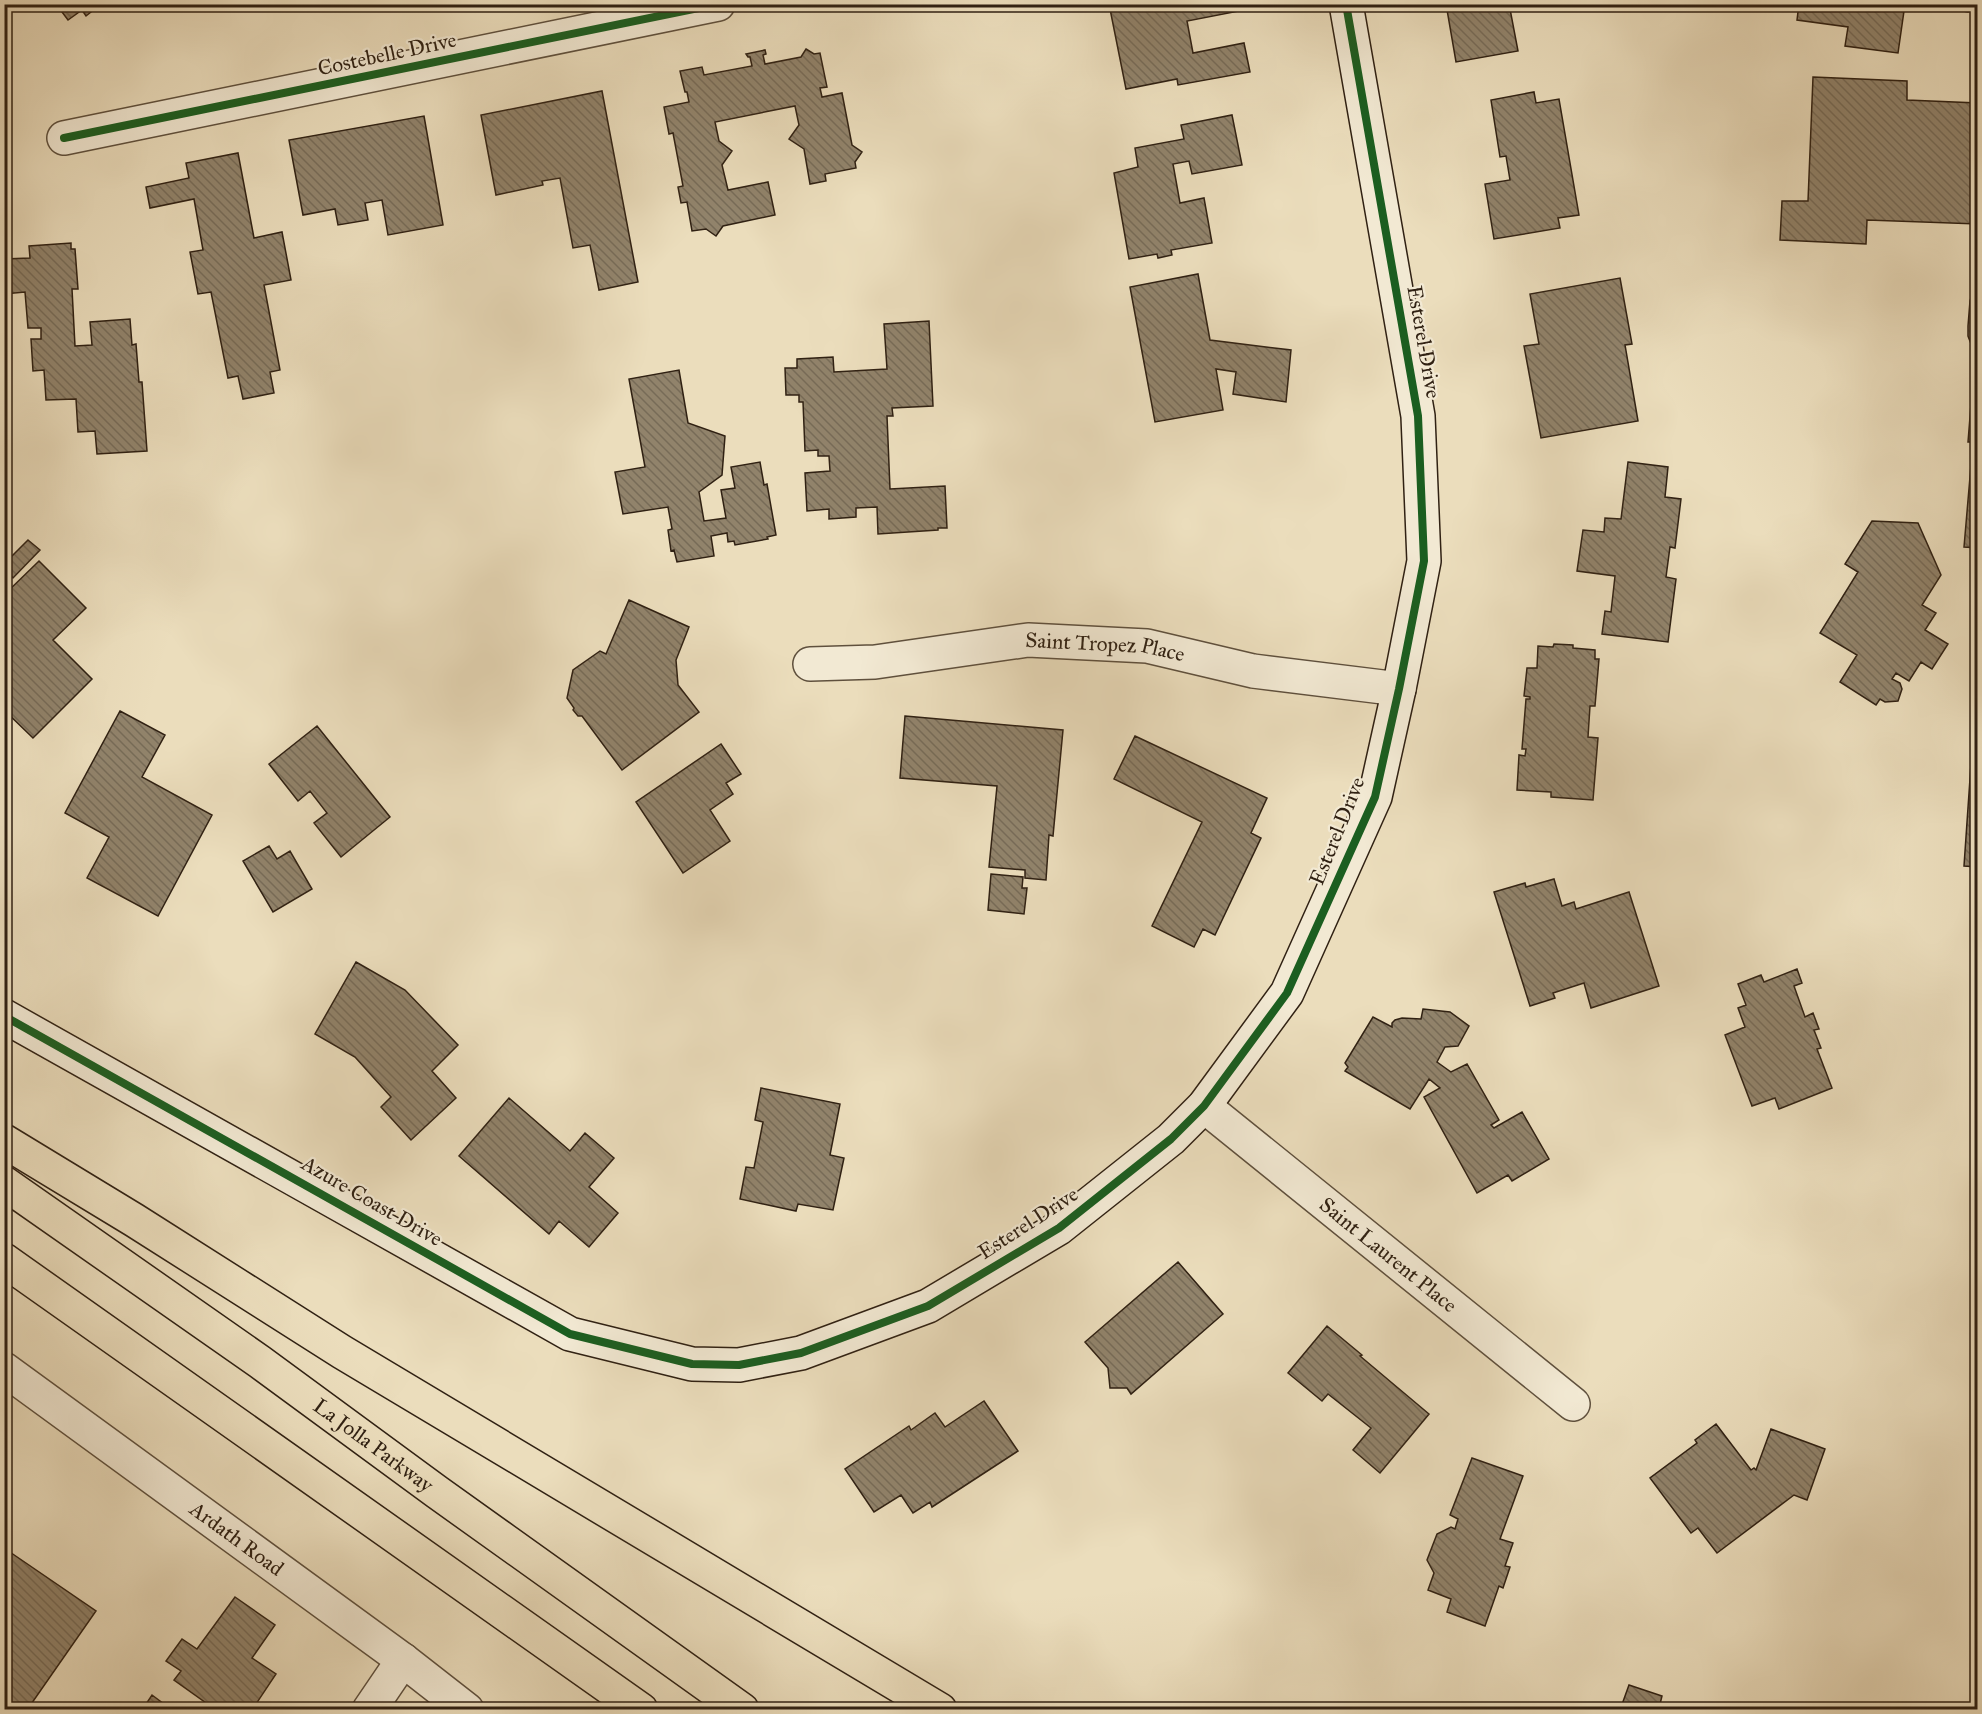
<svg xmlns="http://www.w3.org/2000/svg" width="1982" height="1714" viewBox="0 0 1982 1714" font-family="'IM FELL Great Primer',serif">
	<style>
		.building { fill: url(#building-back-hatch); stroke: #302113; stroke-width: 1.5 }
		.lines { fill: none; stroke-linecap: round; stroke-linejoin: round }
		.street-casing { stroke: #5f503d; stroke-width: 36 }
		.secondary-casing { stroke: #302113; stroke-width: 36 }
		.highway-casing { stroke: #302113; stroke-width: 36 }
		.street { stroke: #f2e9d3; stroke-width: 33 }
		.secondary { stroke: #f2e9d3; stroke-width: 33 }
		.highway { stroke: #ebddbc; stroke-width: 33 }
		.cycleway-casing { stroke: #f2e9d3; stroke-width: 11 }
		.cycleway { stroke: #1b5e20; stroke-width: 8 }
		.labels { text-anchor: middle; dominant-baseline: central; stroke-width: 4.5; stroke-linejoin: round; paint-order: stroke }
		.street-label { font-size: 21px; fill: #302113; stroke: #f2e9d3 }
	</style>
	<defs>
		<pattern id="building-back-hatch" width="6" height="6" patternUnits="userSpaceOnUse" patternTransform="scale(1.5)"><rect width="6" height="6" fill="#91836b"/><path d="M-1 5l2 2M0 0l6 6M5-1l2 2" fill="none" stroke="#776b57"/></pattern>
	</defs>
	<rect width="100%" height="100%" fill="#ebddbc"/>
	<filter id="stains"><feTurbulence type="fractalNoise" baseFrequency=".00333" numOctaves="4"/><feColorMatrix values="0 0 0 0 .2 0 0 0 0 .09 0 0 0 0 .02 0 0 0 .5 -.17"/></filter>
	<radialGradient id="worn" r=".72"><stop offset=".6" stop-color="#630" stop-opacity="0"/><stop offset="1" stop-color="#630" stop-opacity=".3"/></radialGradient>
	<!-- building -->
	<path class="building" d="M56,4H101L86,16L82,10L68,20Z
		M1109,4H1237L1239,11L1187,21L1193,53L1244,43L1250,72L1178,85L1177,79L1126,89Z
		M1446,4H1528L1510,9L1518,51L1456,62Z
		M1799,4H1905L1898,53L1845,46L1848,27L1797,20Z
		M1920,4H1969L1968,12Z
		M806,49L814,54L820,53L827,87L820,88L822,97L842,93L852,145L862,152L855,162L856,168L825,174L826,181L810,184L804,149L789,139L799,125L795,106L715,122L719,141L732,151L722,165L728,190L768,182L775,215L723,226L716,236L706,229L692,231L687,202L681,203L678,187L683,186L673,133L669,134L664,107L689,102L687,92H685L680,71L702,67L704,75L752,66L750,57H748L746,54L765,50L766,54L763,55L765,64L801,57Z
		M1813,77L1907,81V100L1978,103V224L1867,220L1866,244L1780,240L1782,201H1808Z
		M602,91L638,282L599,290L590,245L573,248L560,178L542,181L543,185L496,195L481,115Z
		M1534,92L1536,103L1559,99L1579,215L1558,218L1560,228L1494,239L1485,184L1510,180L1506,156L1500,157L1491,100Z
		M1232,115L1242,165L1192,174L1189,161L1173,164L1180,203L1204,198L1212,243L1171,250L1172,255L1158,258L1157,254L1129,259L1114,173L1138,167L1135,148L1184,139L1181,125Z
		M424,116L443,225L388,235L382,200L365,203L368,220L338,225L335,209L303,215L289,140Z
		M238,153L254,238L282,232L291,280L264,285L280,370L270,372L274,393L243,399L238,376L228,378L211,292L198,294L190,252L203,250L194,199L150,208L146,187L189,178L186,163Z
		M71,243V249H75L78,289H72L75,346L92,345L90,322L130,319L132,345L136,344L139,382H142L147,451L97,454L95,431L78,432L76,399L46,400L44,370L33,371L31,339H41V328H28L25,292L4,294V259L30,258L29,246Z
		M1198,274L1210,340L1291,350L1286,402L1233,394L1236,372L1216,369L1223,410L1155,422L1130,287Z
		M1978,274V548L1964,547L1973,442H1968L1975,354L1968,336V326L1970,301Z
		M1620,278L1632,344L1625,345L1638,421L1541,438L1524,346L1539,344L1530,294Z
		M929,321L933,406L892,408L893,416H887L890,489L945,486L947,528H938V530L878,534L877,507L856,508V517L829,519V509L807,511L805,473L830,471L829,456H818V450L805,451L803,402H799V395H786L785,368H797V359L833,357L834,372L887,369L884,324Z
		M679,370L688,423L725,436L722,475L699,492L704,521L726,518L721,490L735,488L731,467L760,462L764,485L767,484L776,535L767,537L768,539L735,545L734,541L728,542L727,533L711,536L714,556L677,562L674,550L671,551L668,530L672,529L668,507L623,514L615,472L645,467L629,379Z
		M1628,462L1668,467L1665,497L1681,499L1675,548L1670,547L1666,577L1676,579L1668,642L1602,634L1605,611L1611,612L1615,576L1577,571L1583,530L1604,532L1605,518L1621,519Z
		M1872,521L1918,523L1941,575L1922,605L1936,613L1925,630L1948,644L1932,669L1921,662L1909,681L1896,673L1892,679L1900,683L1902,689L1898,701L1885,702L1880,699L1876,705L1840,682L1857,655L1820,633L1858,572L1845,564Z
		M28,540L40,550L13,578L4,568L10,562L8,560Z
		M39,561L86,608L53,640L92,679L33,738L4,710V595Z
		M629,600L689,627L676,660L678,685L699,712L622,770L582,716H578L573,710L574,708L567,698L573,670L600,651L606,654Z
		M1554,644L1573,645V648L1595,650V659H1599L1595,706H1590L1588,737L1598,738L1593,800L1551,797V792L1517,790L1519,755L1525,756L1526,749H1522L1526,699H1530V697L1524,696L1527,668H1537L1538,646L1553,647Z
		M120,711L165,735L142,777L212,815L158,916L87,878L109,837L65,813Z
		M905,716L1063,730L1053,836L1049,835L1046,880L1025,878V870L989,867L997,786L900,778Z
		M317,726L390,817L341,857L314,823L327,813L310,791L298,801L269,764Z
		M1135,736L1267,798L1251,833L1261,838L1215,935L1203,929L1194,947L1152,926L1202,822L1114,779Z
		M721,744L741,774L726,783L733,794L710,810L730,841L683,873L636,802Z
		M1971,764H1978V867L1964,866Z
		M269,846L277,859L290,851L312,889L273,912L243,861Z
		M991,874L1023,877L1022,888H1027L1024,914L988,910Z
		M1554,879L1562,906L1574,902L1576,909L1629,892L1659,986L1591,1008L1584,983L1553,993L1555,998L1530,1006L1494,892L1525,883L1526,887Z
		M356,962L405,990L458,1045L432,1071L456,1098L411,1140L381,1107L391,1097L355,1057L315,1034Z
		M1797,969L1802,983L1794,986L1805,1017L1813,1013L1819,1029L1814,1030L1821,1048L1817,1049L1832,1088L1779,1109L1775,1098L1752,1106L1725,1035L1745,1027L1738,1008L1746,1005L1738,984L1761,975L1764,982Z
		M1423,1009L1450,1012L1469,1026L1458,1046L1445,1047L1437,1062L1451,1072L1467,1064L1499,1120L1491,1125L1494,1128L1522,1112L1549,1159L1512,1181L1508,1175L1477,1193L1424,1097L1440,1088L1429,1079L1410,1109L1345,1071L1348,1067L1345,1063L1373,1017L1392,1027V1023L1395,1020L1402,1018L1421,1019Z
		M761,1088L840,1104L830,1155L844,1158L833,1210L798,1204L796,1211L740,1199L746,1167L754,1168L763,1122L755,1120Z
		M509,1098L570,1151L585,1133L614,1158L589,1187L618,1213L589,1247L559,1221L549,1234L459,1156Z
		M1178,1262L1223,1314L1131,1394L1127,1388H1110L1108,1368L1085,1342Z
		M1327,1326L1362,1355L1360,1356L1429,1414L1380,1473L1353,1450L1371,1428L1328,1394L1322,1401L1288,1373Z
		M984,1401L1018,1451L932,1507L930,1502L913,1513L901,1495L874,1512L845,1469L909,1426L911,1430L935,1413L945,1427Z
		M1716,1424L1751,1470L1754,1468L1756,1470L1771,1429L1825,1449L1807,1500L1794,1495L1717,1553L1698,1528L1691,1533L1650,1478L1697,1443L1695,1440Z
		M1472,1458L1523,1476L1500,1539L1513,1543L1505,1566L1510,1567L1503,1588L1499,1586L1485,1626L1447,1612L1451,1599L1428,1590L1434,1573L1427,1560L1437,1534L1451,1527L1455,1529L1458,1519L1450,1515Z
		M4,1548L96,1611L27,1710H12L4,1704Z
		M235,1597L275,1625L252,1658L276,1674L252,1710H216L174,1680L181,1671L166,1661L182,1639L197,1649Z
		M1629,1685L1662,1696L1660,1704L1677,1710H1620Z
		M152,1695L172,1710H142Z"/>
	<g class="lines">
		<defs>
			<g id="street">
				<path d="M64,138L718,4"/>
				<path id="s1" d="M810,664L875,662L1028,640L1147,646L1253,671L1399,689"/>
				<path id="s2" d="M1204,1106L1573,1404"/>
				<path id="s3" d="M4,1369L403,1660L467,1710"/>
				<path d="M369,1710L403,1660"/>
			</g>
			<path id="secondary" d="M4,1016L570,1334L692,1364L739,1365L801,1353L928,1306L1059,1228L1171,1139L1204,1106L1287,993L1375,797L1399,689L1424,561L1418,416L1346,4"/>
			<g id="highway">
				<path d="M4,1141L134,1220L342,1352L940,1710"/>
				<path id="s4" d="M4,1183L260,1362L437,1492L742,1710"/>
				<path d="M4,1260L641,1710"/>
			</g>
		</defs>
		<!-- street casing -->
		<use href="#street" class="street-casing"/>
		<!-- secondary casing -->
		<use href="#secondary" class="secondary-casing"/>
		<!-- highway casing -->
		<use href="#highway" class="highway-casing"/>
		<!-- street -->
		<use href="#street" class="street"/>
		<!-- secondary -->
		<use href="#secondary" class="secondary"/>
		<!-- highway -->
		<use href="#highway" class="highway"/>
		<defs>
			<path id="cycleway" d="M64,138L718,4
				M4,1016L570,1334L692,1364L739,1365L801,1353L928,1306L1059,1228L1171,1139L1204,1106L1287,993L1375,797L1399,689L1424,561L1418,416L1346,4"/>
		</defs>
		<!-- cycleway casing -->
		<use href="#cycleway" class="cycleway-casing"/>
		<!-- cycleway -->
		<use href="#cycleway" class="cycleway"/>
	</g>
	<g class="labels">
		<!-- street labels -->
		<g class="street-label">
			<text transform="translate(387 54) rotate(-12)">Costebelle Drive</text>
			<text transform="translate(1424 342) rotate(80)">Esterel Drive</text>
			<text stroke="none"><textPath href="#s1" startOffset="297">Saint Tropez Place</textPath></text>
			<text transform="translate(1337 831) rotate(-68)">Esterel Drive</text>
			<text transform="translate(372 1201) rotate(30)">Azure Coast Drive</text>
			<text transform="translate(1028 1223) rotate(-33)">Esterel Drive</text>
			<text stroke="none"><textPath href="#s2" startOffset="237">Saint Laurent Place</textPath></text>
			<text stroke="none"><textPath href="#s4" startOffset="453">La Jolla Parkway</textPath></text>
			<text stroke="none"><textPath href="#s3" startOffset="288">Ardath Road</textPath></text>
		</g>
	</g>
	<!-- margin -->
	<rect width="1982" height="1714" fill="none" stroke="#ebddbc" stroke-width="24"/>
	<rect x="6" y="6" width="1970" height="1702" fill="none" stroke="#302113" stroke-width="3"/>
	<rect x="12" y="12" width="1958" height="1690" fill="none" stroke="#302113" stroke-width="1.5"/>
	<rect width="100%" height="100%" filter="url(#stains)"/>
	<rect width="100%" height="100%" fill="url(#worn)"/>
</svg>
